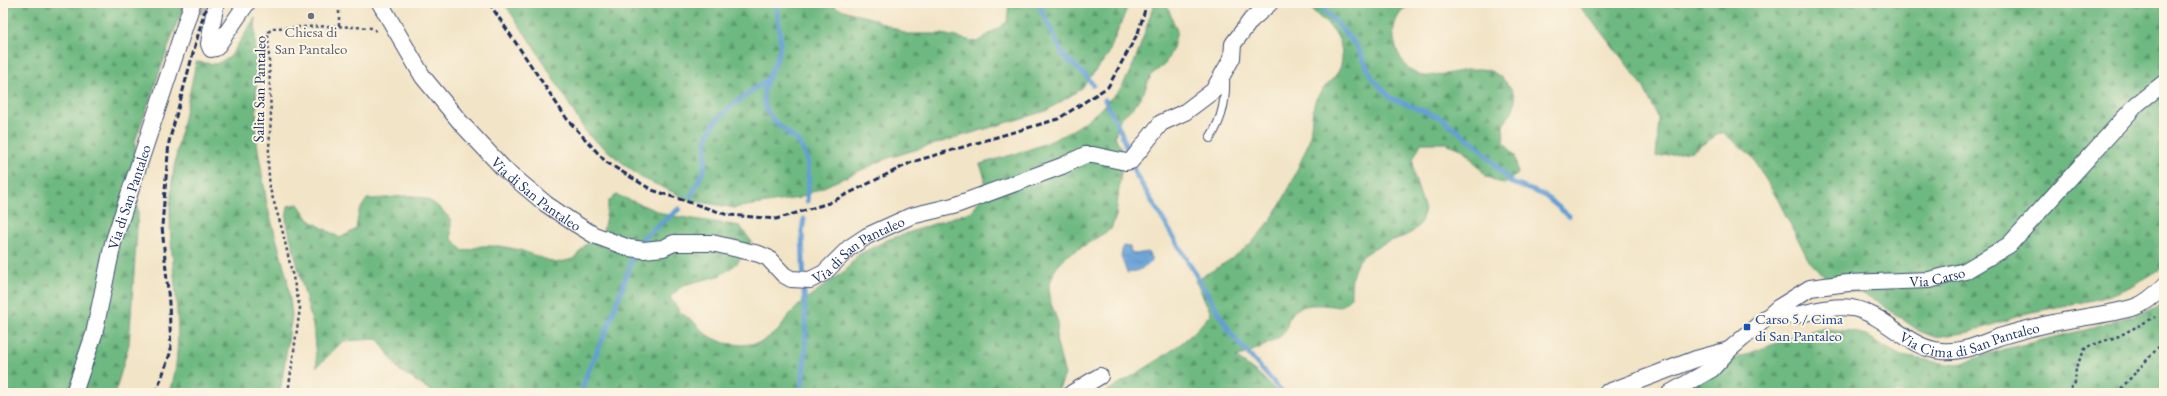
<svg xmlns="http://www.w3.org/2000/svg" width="2167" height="396" viewBox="0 0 2167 396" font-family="'EB Garamond',serif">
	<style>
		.forest { fill: url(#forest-firs); stroke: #447470 }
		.water { fill: url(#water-ripples); stroke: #40679a }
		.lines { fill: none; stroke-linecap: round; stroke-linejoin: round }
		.stream { stroke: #659fd5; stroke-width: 5 }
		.minor-tunnel { stroke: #c7c0b1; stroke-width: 16; stroke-dasharray: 16 8; stroke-linecap: butt }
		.service-casing { stroke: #3b4a6e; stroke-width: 10 }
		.minor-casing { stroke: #3b4a6e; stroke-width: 18 }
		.path { stroke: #3b4a6e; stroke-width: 2.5; stroke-dasharray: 3 3; stroke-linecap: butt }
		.service { stroke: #fff; stroke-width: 8 }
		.minor { stroke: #fff; stroke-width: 16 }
		.rail { stroke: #1b2f5e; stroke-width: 3; stroke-dasharray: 6 3; stroke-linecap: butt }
		.worship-dot { fill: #6b7280; stroke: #fcf5e5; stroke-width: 1.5 }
		.transit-dot { fill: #1a4fb4; stroke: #fcf5e5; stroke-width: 1.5 }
		.labels { text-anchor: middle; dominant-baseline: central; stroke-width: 4; stroke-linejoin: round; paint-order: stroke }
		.worship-label { font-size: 15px; fill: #5b616d; stroke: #fcf5e5 }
		.street-label { font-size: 15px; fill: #1b2f5e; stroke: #fcf5e5 }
		.transit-label { font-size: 15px; fill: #164399; stroke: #fcf5e5; text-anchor: start }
	</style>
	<defs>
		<pattern id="forest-firs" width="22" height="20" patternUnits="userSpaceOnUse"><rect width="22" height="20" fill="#6eb981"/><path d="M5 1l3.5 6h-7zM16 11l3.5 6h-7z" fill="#5a976d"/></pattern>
		<pattern id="water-ripples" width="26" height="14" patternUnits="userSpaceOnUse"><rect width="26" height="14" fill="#659fd5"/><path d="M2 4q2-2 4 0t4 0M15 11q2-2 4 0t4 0" fill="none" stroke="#5282b0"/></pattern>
	</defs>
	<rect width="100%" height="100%" fill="#fcf5e5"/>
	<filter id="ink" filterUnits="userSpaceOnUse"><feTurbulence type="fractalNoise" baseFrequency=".025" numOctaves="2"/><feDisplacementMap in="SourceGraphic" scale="8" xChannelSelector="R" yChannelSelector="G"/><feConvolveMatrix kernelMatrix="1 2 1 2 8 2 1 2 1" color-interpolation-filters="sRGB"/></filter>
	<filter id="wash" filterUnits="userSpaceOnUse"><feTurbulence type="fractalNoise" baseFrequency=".012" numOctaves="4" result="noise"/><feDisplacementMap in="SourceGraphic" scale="16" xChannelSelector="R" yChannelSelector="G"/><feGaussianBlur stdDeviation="0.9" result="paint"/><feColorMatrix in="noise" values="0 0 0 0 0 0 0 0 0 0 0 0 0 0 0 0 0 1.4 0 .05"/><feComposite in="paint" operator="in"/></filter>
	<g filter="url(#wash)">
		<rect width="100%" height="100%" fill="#f2e4c6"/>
		<!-- forest -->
		<path class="forest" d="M3,3H184L135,141L138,215L129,344L115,393H3Z
			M504,3H831L837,8L873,19L907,34H942L977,42L1007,22L1009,3H1129L1108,55L1081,89L1046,111L888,158L799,198L734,208L690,200L640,177L587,134L540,56Z
			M1166,3L1177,31L1173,48L1165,64L1151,75L1144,92L1133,107L1120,119L1115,136L1123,153L1116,216L1111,229L1067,256L1055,269L1049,286L1051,304L1058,322L1056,340L1065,375L1058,391L1054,393H434L399,370L378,339L343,341L317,367L313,326L286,220L288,206L298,204L309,220L340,238L356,229L359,211L367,199C407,199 421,184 451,220V238L463,251L482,246H500L520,250L556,263L574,259L585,245L602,237L609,200L617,195L667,215L740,226L751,241L745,255L734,266L719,276L683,285L670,297L680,312L694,322L707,335L724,343L742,345L760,343L778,331L788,316L802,302L846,270L858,255L887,240L972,211L982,196L985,178L980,164C1028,150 1071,141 1107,102C1112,97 1118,92 1122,86C1137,62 1145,31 1154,4Z
			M1307,3H1411C1398,13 1392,23 1394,39C1397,55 1406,72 1423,76C1426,77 1431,75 1435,75C1466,73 1487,57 1510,87C1521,101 1511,114 1503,125L1504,142L1515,156L1518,174L1504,184L1487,177L1464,150L1446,143H1421L1413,159L1414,176L1425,210C1423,215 1421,223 1418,227C1409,236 1399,238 1388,242C1358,253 1350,267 1351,298L1340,307C1323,305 1299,300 1289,318C1287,323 1287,331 1282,335C1269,345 1251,352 1236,357L1260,375L1278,393H1104C1141,370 1184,349 1211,313L1195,280C1248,253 1271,230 1295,175C1299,164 1305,153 1309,141C1312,129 1311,116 1314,105C1319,84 1344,79 1342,54C1340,25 1320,23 1307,3Z
			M1576,3H2164V267L2132,286L2102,298L2028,313L1970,332L1935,337L1919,331L1874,299L1858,292L1840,290L1819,271L1809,261L1778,200L1751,155L1722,132L1692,151L1656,157L1659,119L1643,86L1602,32Z
			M255,18L257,143L267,205L287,278L292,315L280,393H170C187,336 171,276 170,218C169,171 187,109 196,62L216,64L230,57Z
			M2164,306V385L2155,393H1647L1763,348L1820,328L1859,332L1901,356L1956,365L2001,350L2093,328Z"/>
		<!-- water -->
		<path class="water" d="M1123,246L1130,247L1131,252L1135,254L1148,252L1152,260C1148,267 1136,272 1127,273L1121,256Z"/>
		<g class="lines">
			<!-- stream -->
			<path class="stream" d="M776,3C777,17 781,32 780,46C779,64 761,82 764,101C767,121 785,128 798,142C812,158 809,182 807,201
				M1038,3L1063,55L1085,75L1093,85
				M1318,3L1356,45L1373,79L1391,98L1441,118L1479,147L1512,183L1544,195L1569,216
				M1105,100L1121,132L1135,173L1232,335L1283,393
				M691,196L704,170L707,137L714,123L730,107L768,79
				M582,393L586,376L610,322L634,254L643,238L679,209
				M801,393L806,345L802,231L804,219"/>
		</g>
	</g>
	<g filter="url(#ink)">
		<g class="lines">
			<!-- minor-tunnel -->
			<path class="minor-tunnel" d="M192,4L215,7"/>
			<defs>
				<path id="service" d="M1210,138C1223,118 1226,99 1225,75"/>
				<g id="minor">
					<path id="s1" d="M380,3L423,77L461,123L503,168L546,204L571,221L594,235L629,248L644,250L663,248L674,243H712L759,254L768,258L784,275L791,279L810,280L824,273L849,248L867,236L911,216L953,206L1062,166L1085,155H1093L1126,162L1131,161L1161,123L1185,112L1213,91L1232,58L1233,44L1251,20L1270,3"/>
					<path d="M215,7L209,44L211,49L216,48L247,3"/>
					<path id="s2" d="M1778,308L1792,316C1811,312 1832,305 1852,308C1885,314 1907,348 1941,351C1963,353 1980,344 1999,337C2012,333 2026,329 2040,326C2071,318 2104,316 2135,307C2146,303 2156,294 2164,286"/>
					<path id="s3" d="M74,393L94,334L113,243L192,4"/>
					<path d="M1072,393L1100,376"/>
					<path d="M1606,393L1696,359L1729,350"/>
					<path id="s4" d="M1670,393L1712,369L1729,350L1778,308L1810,288L1848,283L1929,280L1965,271L2009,245L2137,104L2164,83"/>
				</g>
			</defs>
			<!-- service casing -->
			<use href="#service" class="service-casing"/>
			<!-- minor casing -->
			<use href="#minor" class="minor-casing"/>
			<!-- path -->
			<path class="path" d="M339,26V3
				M288,393L300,308L282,229L270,189L268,163L271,118L268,32L274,28L333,26L373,28L376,31
				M2066,393L2075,383L2076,367L2086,347L2119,336L2155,317
				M2117,393L2164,341"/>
			<!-- service -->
			<use href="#service" class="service"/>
			<!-- minor -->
			<use href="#minor" class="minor"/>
			<!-- rail -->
			<path class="rail" d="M489,3L567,119L606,162L652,190L728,215L776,219L829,203L912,162L1058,119L1108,87L1138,33L1147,3
				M156,393L171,351L169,303L162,226L169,142L204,13L211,3"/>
		</g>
	</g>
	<!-- markers -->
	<circle class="worship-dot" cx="311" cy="16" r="4"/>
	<rect class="transit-dot" x="1743" y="323" width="8" height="8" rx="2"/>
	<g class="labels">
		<!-- worship labels -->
		<g class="worship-label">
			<text x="311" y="31">Chiesa di<tspan x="311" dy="17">San Pantaleo</tspan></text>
		</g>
		<!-- street labels -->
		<g class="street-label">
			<text transform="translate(259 89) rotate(-89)">Salita San Pantaleo</text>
			<text stroke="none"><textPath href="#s1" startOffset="249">Via di San Pantaleo</textPath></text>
			<text stroke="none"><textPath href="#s3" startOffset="204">Via di San Pantaleo</textPath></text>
			<text stroke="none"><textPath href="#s1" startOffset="608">Via di San Pantaleo</textPath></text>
			<text stroke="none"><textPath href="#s4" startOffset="304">Via Carso</textPath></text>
			<text stroke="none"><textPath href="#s2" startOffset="206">Via Cima di San Pantaleo</textPath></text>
		</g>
		<!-- transit labels -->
		<g class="transit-label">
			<text x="1755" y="318">Carso 5 / Cima<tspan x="1755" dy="17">di San Pantaleo</tspan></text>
		</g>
	</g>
	<!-- margin -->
	<rect width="2167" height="396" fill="none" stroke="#fcf5e5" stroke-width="16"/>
</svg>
